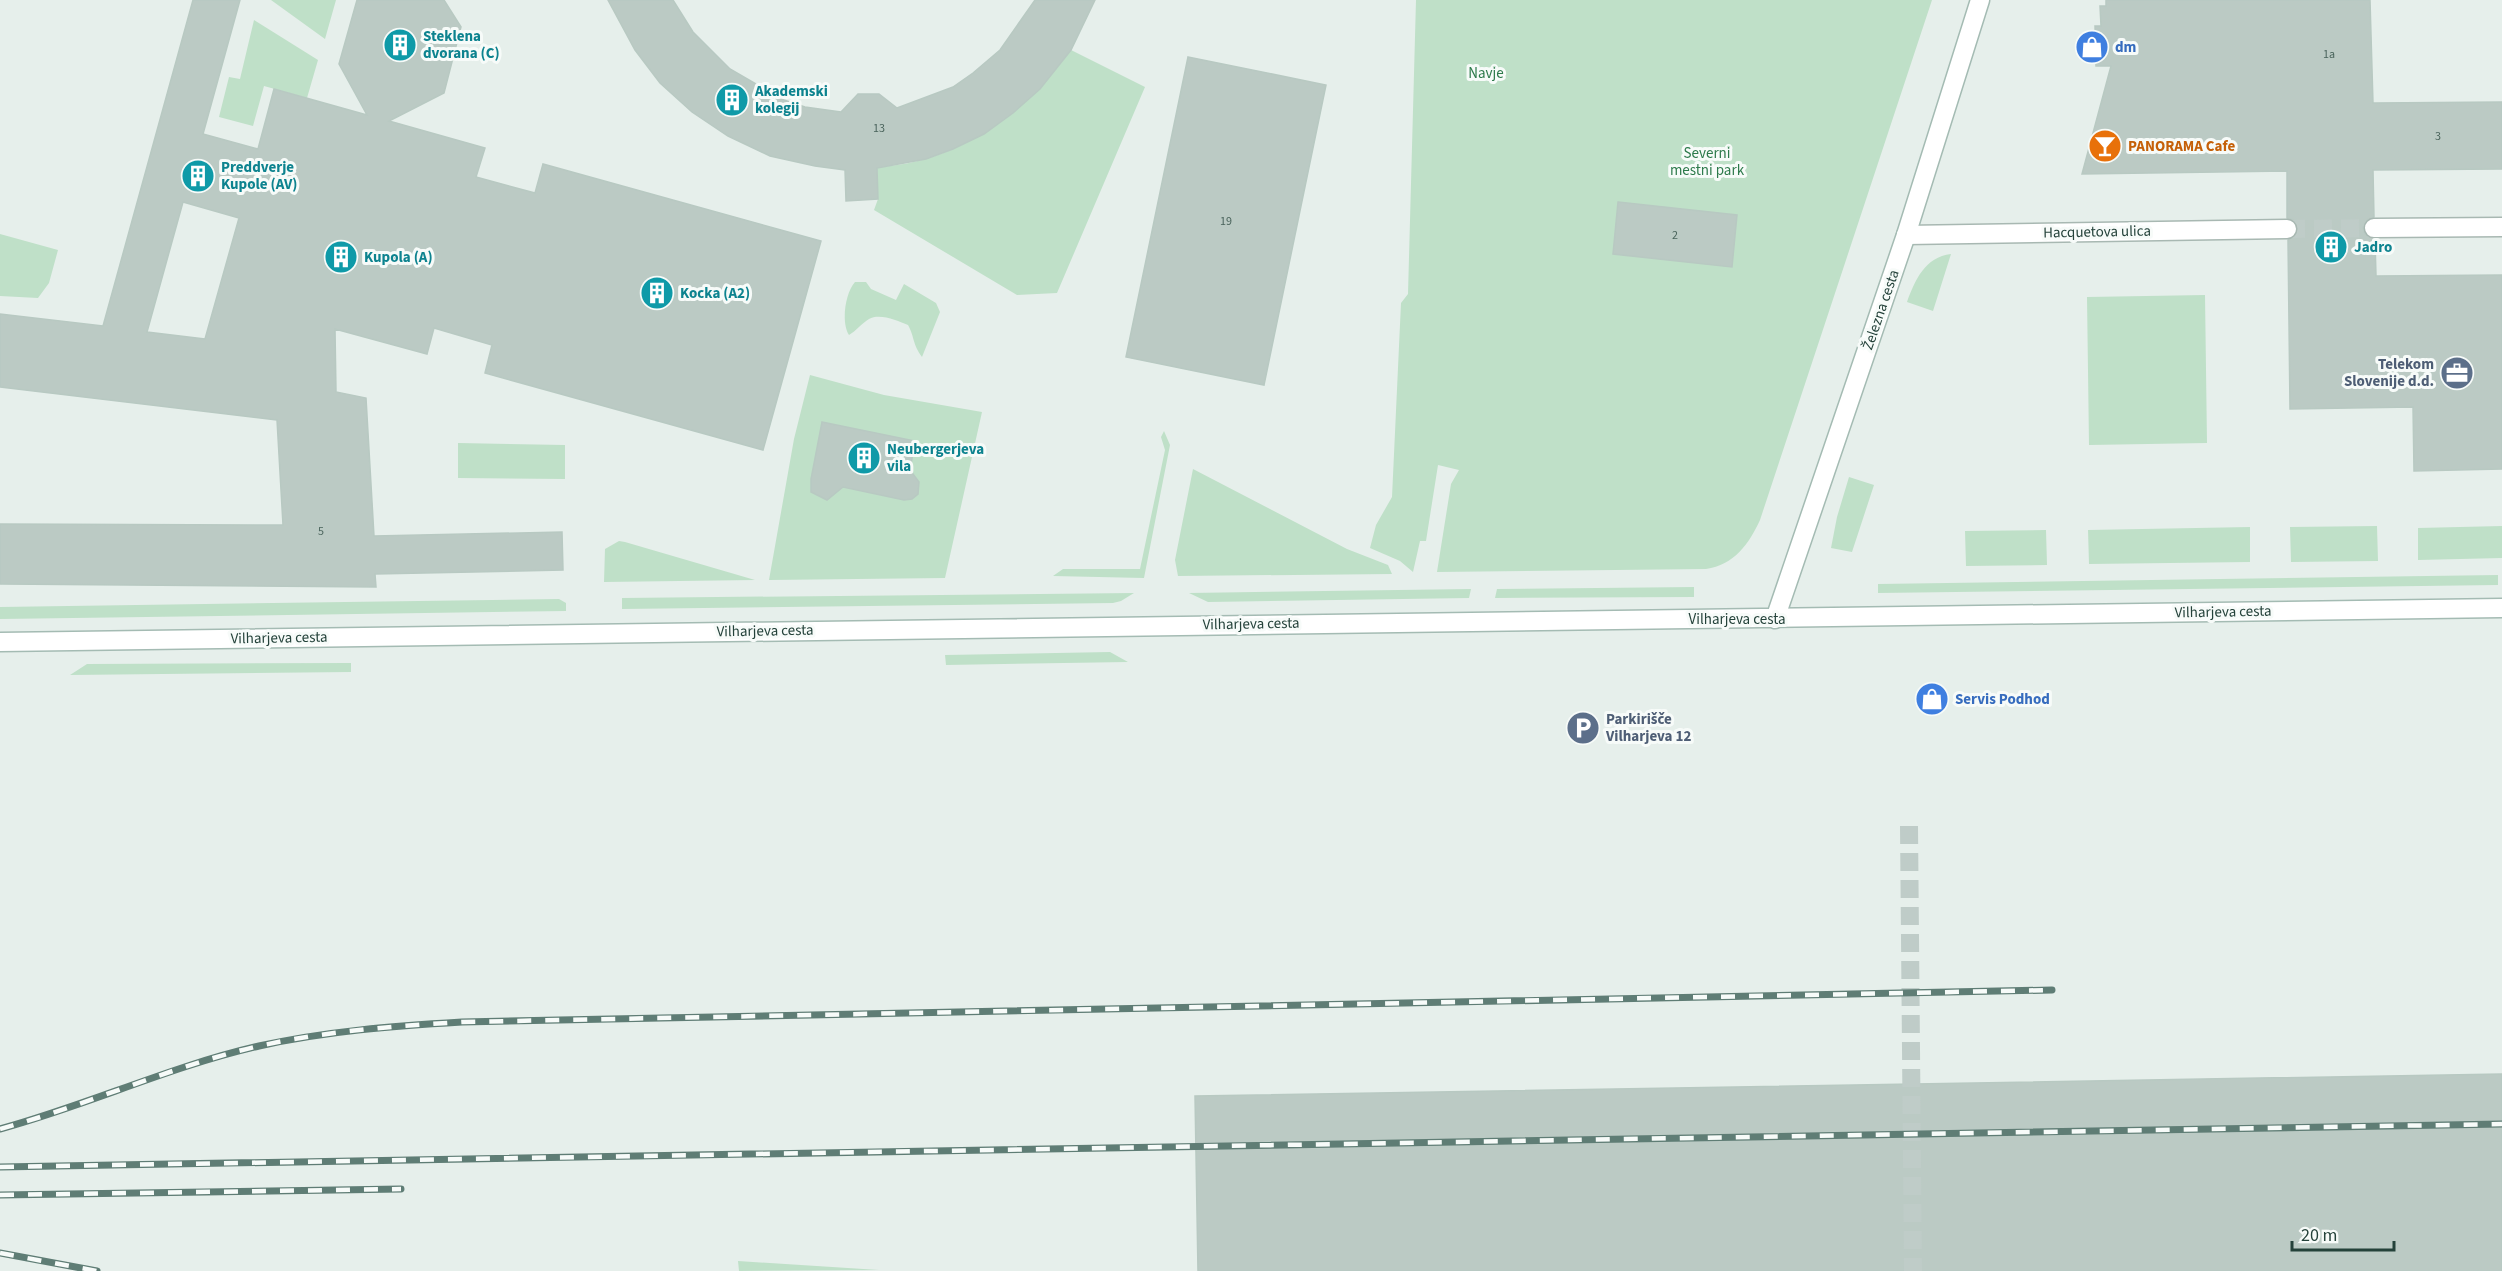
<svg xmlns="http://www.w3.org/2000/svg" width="2502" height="1271" viewBox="0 0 2502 1271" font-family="'Source Sans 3',sans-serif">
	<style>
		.green { fill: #bfe0c8 }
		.building { fill: #bbcac4; stroke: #b8c9c2; stroke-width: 1.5; fill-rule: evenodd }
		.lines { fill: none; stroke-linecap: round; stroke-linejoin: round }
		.street-tunnel { stroke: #bfccc8; stroke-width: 18; stroke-dasharray: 18 9; stroke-linecap: butt }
		.street-casing { stroke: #a8b8b2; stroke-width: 21 }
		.secondary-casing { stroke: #a4bbb3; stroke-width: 21 }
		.street { stroke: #fff; stroke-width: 18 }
		.secondary { stroke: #fff; stroke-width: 18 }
		.rail-casing { stroke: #5f7d75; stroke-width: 7 }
		.rail { stroke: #f7fbf9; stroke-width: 4.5; stroke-dasharray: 14; stroke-linecap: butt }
		.labels { text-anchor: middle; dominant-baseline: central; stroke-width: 6; stroke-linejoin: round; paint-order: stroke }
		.number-label { font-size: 12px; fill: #4a645c }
		.culture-label { font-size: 15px; font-weight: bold; fill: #0d838f; stroke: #f7fbf9; text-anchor: start }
		.shop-label { font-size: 15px; font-weight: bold; fill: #366cbe; stroke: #f7fbf9; text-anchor: start }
		.park-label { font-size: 15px; fill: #2d7a4b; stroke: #f7fbf9 }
		.food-label { font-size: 15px; font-weight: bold; fill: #c56008; stroke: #f7fbf9; text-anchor: start }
		.street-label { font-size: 15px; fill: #24423a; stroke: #f7fbf9 }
		.service-label { font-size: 15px; font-weight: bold; fill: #4e5e75; stroke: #f7fbf9; text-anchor: end }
	</style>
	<rect width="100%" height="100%" fill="#e6efeb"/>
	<!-- green -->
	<path class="green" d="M271,0H336L325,39Z
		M1416,0H1932L1760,520C1749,544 1734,565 1706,569L1437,572L1451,484L1459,470L1438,465L1426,541H1420L1413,572L1400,561L1370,548L1376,525L1392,497L1401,303L1408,294Z
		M254,20L318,60L307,98L264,86L253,126L219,117L229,77L240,79Z
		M1071,50L1145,87L1057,293L1017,295L874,210L878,199L877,167C959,163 1024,113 1071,50Z
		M0,234L58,250L49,283L38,298L0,296Z
		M1951,254L1933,311L1907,302C1915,280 1925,257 1951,254Z
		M855,282H866L871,289L896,300L904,284L936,303L940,312L922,357C912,343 915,338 908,325C898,321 880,313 869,319C862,323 856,331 849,335C841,323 845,293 855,282Z
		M2205,295L2207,443L2089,445L2087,297Z
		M810,375L884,395L982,412L945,578L769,580L794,439Z
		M1164,431L1170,445L1144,578L1053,576L1063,569H1140L1165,450L1161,437Z
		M458,443L565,445V479L458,478Z
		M1193,469L1347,549L1388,565L1392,574L1178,576L1175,560Z
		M1849,477L1874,485L1852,552L1831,548L1837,517Z
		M2377,526L2378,561L2291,562L2290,527Z
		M2502,526V558L2418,560V528Z
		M2250,527V562L2089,564L2088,530Z
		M2046,530L2047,565L1966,566L1965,531Z
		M619,541L625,542L755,580L604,582L605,549Z
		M2498,575V585L1878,593V584Z
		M1694,587V597L1495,598L1497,589Z
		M1471,589L1469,598L1208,602L1189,593Z
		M1134,593L1121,601L1113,603L622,609V598Z
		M559,599L566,603V611L0,619V607Z
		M1110,652L1128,662L946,665L945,655Z
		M351,663V672L70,675L87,664Z
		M738,1261L879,1270L739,1271Z"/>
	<!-- building -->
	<path class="building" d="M193,0H240L203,134L258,149L274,89L367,115L339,64L357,0H444L461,27L444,93L389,121L485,148L476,177L535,193L543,164L821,241L763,450L485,373L492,345L434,328L427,354L335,329L336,392L366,398L374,536L562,532L563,570L375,574L376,587L0,584V524L283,525L277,420L0,387V314L103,326ZM183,202L239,218L205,339L147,332Z
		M608,0H673L693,32L730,69L784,100L805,107L841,112L858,94H879L897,108L953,87L973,73L1000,50L1035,0H1095L1071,50L1040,89L1013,113L984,134L953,149L926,159L877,168L878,199L846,201L845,170L815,166L770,156L728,136L692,112L660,83L635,50Z
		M2106,0H2370L2373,103L2502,102V169L2373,170L2374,217L2368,219L2363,228L2365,234L2375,239L2376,276L2502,275V469L2414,471L2413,407L2290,409L2288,240L2296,235L2298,228L2293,220L2287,218V171L2082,174L2111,66H2096L2095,26H2101L2100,6H2106Z
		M1188,57L1326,85L1264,385L1126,357Z
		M1618,202L1737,215L1732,267L1613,254Z
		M822,422L915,441L910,470L919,482L918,494L912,499L904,500L843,487L827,500L811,492V479Z
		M2502,1074V1271H1198L1195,1096Z"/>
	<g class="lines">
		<!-- street-tunnel -->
		<path class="street-tunnel" d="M2287,229L2374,228
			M1909,826L1913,1271"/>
		<defs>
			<path id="street" d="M2374,228L2502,227
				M1906,235L2287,229"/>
			<path id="secondary" d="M1775,619L1906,235L1980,0
				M0,642L2502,608"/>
		</defs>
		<!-- street casing -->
		<use href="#street" class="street-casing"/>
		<!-- secondary casing -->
		<use href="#secondary" class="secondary-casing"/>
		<!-- street -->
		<use href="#street" class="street"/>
		<!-- secondary -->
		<use href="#secondary" class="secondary"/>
		<defs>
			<path id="rail" d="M0,1129C88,1105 171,1066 259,1046C327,1031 394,1026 462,1022L2052,990
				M0,1167L2502,1124
				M0,1195L401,1189
				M0,1253L97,1271"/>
		</defs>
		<!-- rail casing -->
		<use href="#rail" class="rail-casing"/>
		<!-- rail -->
		<use href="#rail" class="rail"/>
	</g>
	<!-- icons -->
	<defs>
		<symbol id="building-disc" viewBox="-11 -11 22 22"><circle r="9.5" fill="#0f9aa8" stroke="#f7fbf9"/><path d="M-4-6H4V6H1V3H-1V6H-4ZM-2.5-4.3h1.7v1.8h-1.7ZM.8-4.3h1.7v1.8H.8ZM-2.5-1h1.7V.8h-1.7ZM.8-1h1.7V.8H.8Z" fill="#fff"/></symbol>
		<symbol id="shop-disc" viewBox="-11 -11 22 22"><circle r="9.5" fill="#3f7fe0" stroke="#f7fbf9"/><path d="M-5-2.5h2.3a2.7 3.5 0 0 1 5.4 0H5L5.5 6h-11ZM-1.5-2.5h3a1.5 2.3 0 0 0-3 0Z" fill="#fff"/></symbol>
		<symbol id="bar-disc" viewBox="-11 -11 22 22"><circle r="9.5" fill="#e8710a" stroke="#f7fbf9"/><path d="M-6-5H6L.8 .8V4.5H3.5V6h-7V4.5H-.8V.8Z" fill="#fff"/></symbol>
		<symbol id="office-disc" viewBox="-11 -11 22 22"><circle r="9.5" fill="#5c6f8a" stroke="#f7fbf9"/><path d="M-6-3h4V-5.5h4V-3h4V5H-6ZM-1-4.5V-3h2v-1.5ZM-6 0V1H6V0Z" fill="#fff"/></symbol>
		<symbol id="parking-disc" viewBox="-11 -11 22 22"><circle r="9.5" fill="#5c6f8a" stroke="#f7fbf9"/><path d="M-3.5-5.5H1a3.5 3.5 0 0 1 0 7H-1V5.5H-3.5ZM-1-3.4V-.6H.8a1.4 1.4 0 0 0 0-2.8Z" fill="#fff"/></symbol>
	</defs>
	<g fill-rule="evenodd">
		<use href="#building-disc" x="381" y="26" width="38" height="38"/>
		<use href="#shop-disc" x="2073" y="28" width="38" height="38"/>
		<use href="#building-disc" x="713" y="81" width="38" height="38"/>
		<use href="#bar-disc" x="2086" y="127" width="38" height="38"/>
		<use href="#building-disc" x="179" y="157" width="38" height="38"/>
		<use href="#building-disc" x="2312" y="228" width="38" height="38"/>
		<use href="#building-disc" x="322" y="238" width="38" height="38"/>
		<use href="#building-disc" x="638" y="274" width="38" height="38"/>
		<use href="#office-disc" x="2438" y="354" width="38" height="38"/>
		<use href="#building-disc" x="845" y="439" width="38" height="38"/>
		<use href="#shop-disc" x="1913" y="680" width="38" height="38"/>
		<use href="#parking-disc" x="1564" y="709" width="38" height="38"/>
	</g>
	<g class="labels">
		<!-- number labels -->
		<g class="number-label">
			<text x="2329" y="54">1a</text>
			<text x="879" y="128">13</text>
			<text x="2438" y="136">3</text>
			<text x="1226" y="221">19</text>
			<text x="1675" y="235">2</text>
			<text x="321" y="531">5</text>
		</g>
		<!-- culture labels -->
		<g class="culture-label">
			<text x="423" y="36">Steklena<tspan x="423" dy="17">dvorana (C)</tspan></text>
			<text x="755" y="91">Akademski<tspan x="755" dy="17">kolegij</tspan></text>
			<text x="221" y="167">Preddverje<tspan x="221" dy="17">Kupole (AV)</tspan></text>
			<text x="2354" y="247">Jadro</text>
			<text x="364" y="257">Kupola (A)</text>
			<text x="680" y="293">Kocka (A2)</text>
			<text x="887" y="449">Neubergerjeva<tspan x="887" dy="17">vila</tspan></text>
		</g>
		<!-- shop labels -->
		<g class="shop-label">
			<text x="2115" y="47">dm</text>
			<text x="1955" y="699">Servis Podhod</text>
		</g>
		<!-- park labels -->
		<g class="park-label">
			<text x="1486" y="73">Navje</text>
			<text x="1707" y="153">Severni<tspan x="1707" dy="17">mestni park</tspan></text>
		</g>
		<!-- food labels -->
		<g class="food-label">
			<text x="2128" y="146">PANORAMA Cafe</text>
		</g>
		<!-- street labels -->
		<g class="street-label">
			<text transform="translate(2097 232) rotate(-1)">Hacquetova ulica</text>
			<text transform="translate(1881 310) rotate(-71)">Železna cesta</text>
			<text transform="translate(2223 612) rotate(-1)">Vilharjeva cesta</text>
			<text x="1737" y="619">Vilharjeva cesta</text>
			<text transform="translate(1251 624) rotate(-1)">Vilharjeva cesta</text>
			<text transform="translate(765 631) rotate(-1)">Vilharjeva cesta</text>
			<text transform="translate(279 638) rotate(-1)">Vilharjeva cesta</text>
		</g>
		<!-- service labels -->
		<g class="service-label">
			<text x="2434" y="364">Telekom<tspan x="2434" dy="17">Slovenije d.d.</tspan></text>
			<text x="1606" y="719" text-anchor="start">Parkirišče<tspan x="1606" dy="17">Vilharjeva 12</tspan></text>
		</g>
	</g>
	<!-- scale -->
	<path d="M2292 1241v9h102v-9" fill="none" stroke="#24423a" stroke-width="3"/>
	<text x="2301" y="1241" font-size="18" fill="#24423a" stroke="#f7fbf9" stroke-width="4.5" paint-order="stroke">20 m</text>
</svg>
